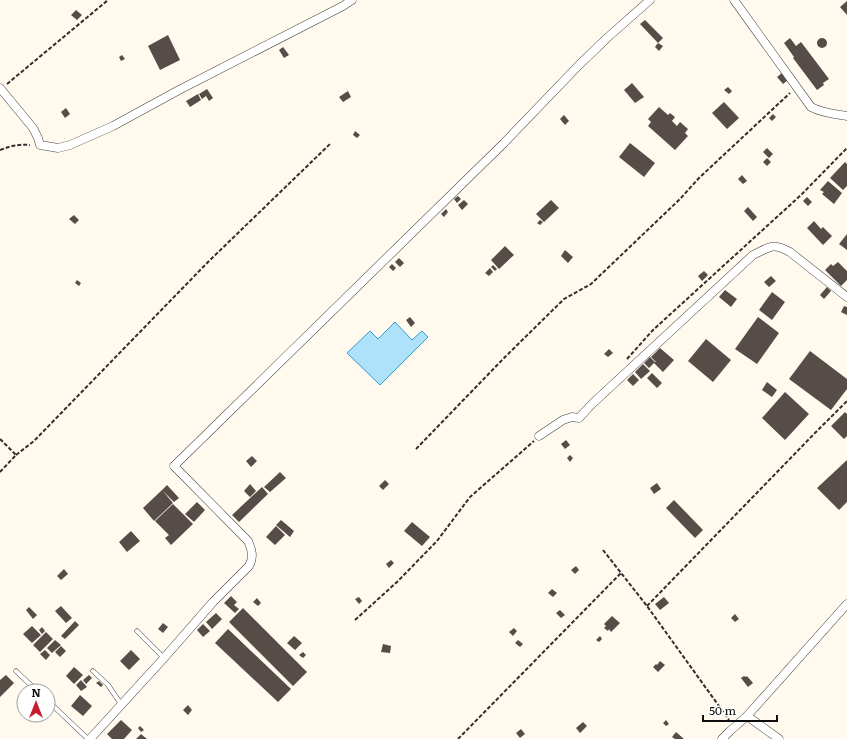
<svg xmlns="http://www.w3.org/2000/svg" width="847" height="739" viewBox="0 0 847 739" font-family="Literata,serif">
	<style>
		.water { fill: #aee2fa; stroke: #319dd5 }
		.building { fill: #564d49 }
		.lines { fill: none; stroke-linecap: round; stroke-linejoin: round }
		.service-casing { stroke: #404040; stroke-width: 5 }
		.minor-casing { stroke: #404040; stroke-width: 9 }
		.path { stroke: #2f2f2f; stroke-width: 2; stroke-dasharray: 4 2; stroke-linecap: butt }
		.service { stroke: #fff; stroke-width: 4 }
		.minor { stroke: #fff; stroke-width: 8 }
	</style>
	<rect width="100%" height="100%" fill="#fffaed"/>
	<!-- water -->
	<path class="water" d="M395,322L412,340L422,331L428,337L380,385L347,353L370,331L378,339Z"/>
	<!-- building -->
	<path class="building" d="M847,1V15L840,7Z
		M76,10L82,15L77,20L71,15Z
		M645,20L663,38L658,43L640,24Z
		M168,35L180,60L160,70L148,46Z
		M790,38L796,46L801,42L829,79L823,83L824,85L817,90L793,58L794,57L784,43Z
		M817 43a5 5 0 1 1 10 0a5 5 0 1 1-10 0Z
		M658,43L663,46L659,51L655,47Z
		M283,47L289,55L284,58L279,50Z
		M122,55L125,59L121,61L119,57Z
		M782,73L788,80L783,84L777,77Z
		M632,83L644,97L635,103L624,90Z
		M728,87L732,91L729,94L724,90Z
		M207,89L213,98L209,101L206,96L202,99L199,94Z
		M348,91L351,97L343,102L339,97Z
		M198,94L201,100L190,107L186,101Z
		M724,102L739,118L727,129L712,113Z
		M659,107L668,115L670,113L675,117L672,121L677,126L680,122L688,129L685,133L688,136L675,150L648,126L651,122L648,119Z
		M66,108L70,114L65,118L61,112Z
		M773,114L776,117L772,121L769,118Z
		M564,115L569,121L565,125L560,119Z
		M355,131L360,135L357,138L353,135Z
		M630,143L655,163L644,177L619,157Z
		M767,148L773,154L769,158L763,152Z
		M767,158L771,162L767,166L763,162Z
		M845,162L847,164V186L843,190L830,178Z
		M742,175L747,181L743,184L738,179Z
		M828,181L842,193L834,204L822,194L824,192L820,190Z
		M458,196L461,199L457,203L454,199Z
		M807,197L812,202L808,206L803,201Z
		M464,200L468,204L462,210L458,205Z
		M551,200L559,208L544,222L536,214Z
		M748,207L757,217L753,221L744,211Z
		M446,209L448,212L444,217L441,214Z
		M74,215L79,220L75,224L69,219Z
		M540,220L543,222L540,225L537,223Z
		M814,221L821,229L823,227L832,236L823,245L807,228Z
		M847,234V250L839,244Z
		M505,246L514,255L499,269L491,260Z
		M565,250L573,257L568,263L561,256Z
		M399,258L404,263L400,267L395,262Z
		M838,262L847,271V280L841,286L825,270L831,264L833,266Z
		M392,264L396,268L393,271L389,267Z
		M493,265L497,269L495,271L491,267Z
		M490,268L493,272L489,276L485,273Z
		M704,271L708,275L702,281L698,276Z
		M771,276L776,281L769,287L764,282Z
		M77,280L81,283L79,286L75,283Z
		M827,287L831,291L824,299L820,295Z
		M725,290L737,299L731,307L719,297Z
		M772,292L785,302L772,320L759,310Z
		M844,306L847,307V315L841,312Z
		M410,317L415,323L411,327L406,320Z
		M758,317L779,333L757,364L735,349Z
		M706,339L731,360L713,382L688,361Z
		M660,348L674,360L663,372L654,363L649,368L644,363L650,357L655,362H656L651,357Z
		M609,349L613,353L608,357L604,354Z
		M810,351L847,379V389L831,410L789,379Z
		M643,364L650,371L641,379L635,372Z
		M652,373L662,383L657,388L647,378Z
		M633,374L639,380L633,386L627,380Z
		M767,382L777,390L772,397L762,390Z
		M785,392L809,414L785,440L762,418Z
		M845,412L847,414V436L844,439L831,426Z
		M566,440L570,445L565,449L561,444Z
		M570,455L573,458L570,462L567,458Z
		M252,456L257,461L251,467L246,461Z
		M847,460V502L839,510L817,488Z
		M280,472L286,478L270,492L264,487Z
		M385,480L389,484L383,490L379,486Z
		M657,483L661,489L654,494L650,488Z
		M250,484L256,491L250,497L244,491Z
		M167,485L179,498L174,502L162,490Z
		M262,487L268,494L239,522L232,515Z
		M162,490L173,503L154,521L143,508Z
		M674,500L703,530L695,538L666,508Z
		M197,502L205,510L194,522L185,514Z
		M173,504L193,524L171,545L165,538L169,535L155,521Z
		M281,520L294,531L290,537L276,525Z
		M412,522L430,537L422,546L404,531Z
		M276,526L285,535L275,545L266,537Z
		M131,531L140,541L127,552L119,542Z
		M391,560L394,563L389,568L386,564Z
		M576,566L579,570L575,574L571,570Z
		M64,569L68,574L61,580L57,576Z
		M552,589L557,593L553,597L548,593Z
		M231,596L237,602L234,605L239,609L235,613L224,603Z
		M359,597L362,601L359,604L355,599Z
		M664,597L669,603L660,610L655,604Z
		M257,598L261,603L258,606L253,602Z
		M61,606L72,618L66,623L55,611Z
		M29,607L37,615L33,619L26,610Z
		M243,608L307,672L293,686L229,622Z
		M560,610L565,615L561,618L556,613Z
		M216,613L222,619L212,629L206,622Z
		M735,614L739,619L735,622L731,618Z
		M612,616L620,623L611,632L609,629L608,631L604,628L606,626L604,624Z
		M75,621L79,625L65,639L61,636Z
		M163,623L168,627L163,633L158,629Z
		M203,624L210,631L203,637L197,630Z
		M32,626L41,635L32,643L23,634Z
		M42,627L45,631L42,634L39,630Z
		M514,628L517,631L513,636L509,632Z
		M228,629L291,689L278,702L215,643Z
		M46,632L53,639L40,652L33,645Z
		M294,636L302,643L295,650L287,643Z
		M600,636L602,639L599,642L596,640Z
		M55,640L61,645L52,653L47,648Z
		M518,640L523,644L520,647L515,643Z
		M383,644L391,646L390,653L381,652Z
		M61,646L66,651L60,657L55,652Z
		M45,650L50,655L46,660L40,654Z
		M131,650L140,659L129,670L120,661Z
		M303,652L306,655L303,658L299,655Z
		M660,661L665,665L658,672L653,667L656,664L657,665Z
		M74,667L83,675L74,684L66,676Z
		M6,675L14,683L0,697V680Z
		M89,675L92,678L86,684L83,680Z
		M744,676L746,677L747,676L753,683L748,687L741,678Z
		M81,680L87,687L81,691L76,685Z
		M99,681L103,685L101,687L96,683Z
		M80,695L92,706L83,716L71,706Z
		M188,705L192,710L188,715L183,710Z
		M121,720L132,730L124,739H112L107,734Z
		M666,720L669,724L666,726L663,723Z
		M583,722L587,726L580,733L576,728Z
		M140,726L144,730L141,732L138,728Z
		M521,729L525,734L520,738L516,733Z
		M676,732L684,739H675L672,737Z
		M141,734L147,739H136Z"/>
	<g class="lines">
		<defs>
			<path id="service" d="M137,631L164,658
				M16,671L37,691
				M93,671L108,685L121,704
				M48,701L88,739"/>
			<path id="minor" d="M734,0L811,107C822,113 835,114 847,116
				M0,88L33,128L38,138L40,145L58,148L70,145L113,126L179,90L343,6L352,0
				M539,436L563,420L572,417L579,418L592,404L753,255C770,247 772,242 790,252L847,297
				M747,716L779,739
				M90,739L164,658L213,602L249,566C254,557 252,550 248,541L174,466L504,143L578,66L607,38L650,0
				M722,739L730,731L747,716L847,604"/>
		</defs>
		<!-- service casing -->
		<use href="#service" class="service-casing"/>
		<!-- minor casing -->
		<use href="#minor" class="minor-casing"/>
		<!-- path -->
		<path class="path" d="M7,84L108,0
			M0,150C11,146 18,144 30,145
			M627,359L653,330L801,195L847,148
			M0,439L16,455L0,472
			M416,449L505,357L564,299L591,284L680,199L699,178L790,93
			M16,455L34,441L208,262L331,143
			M603,550L647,606L729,720
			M647,606L814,434L847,401
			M355,620L397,582L437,541L470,497L534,441
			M458,739L621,573"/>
		<!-- service -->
		<use href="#service" class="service"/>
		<!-- minor -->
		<use href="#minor" class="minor"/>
	</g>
	<!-- north arrow -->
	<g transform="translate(36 703)"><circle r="19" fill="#ffffff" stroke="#9e9e9e"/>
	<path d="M0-3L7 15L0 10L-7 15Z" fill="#c51d2e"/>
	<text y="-6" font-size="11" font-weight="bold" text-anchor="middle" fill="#0d0d0d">N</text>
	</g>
	<!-- scale -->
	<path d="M703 715v6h74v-6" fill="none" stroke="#0d0d0d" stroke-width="2"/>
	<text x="709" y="715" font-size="12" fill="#0d0d0d" stroke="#ffffff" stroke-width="3" paint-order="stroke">50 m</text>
</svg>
